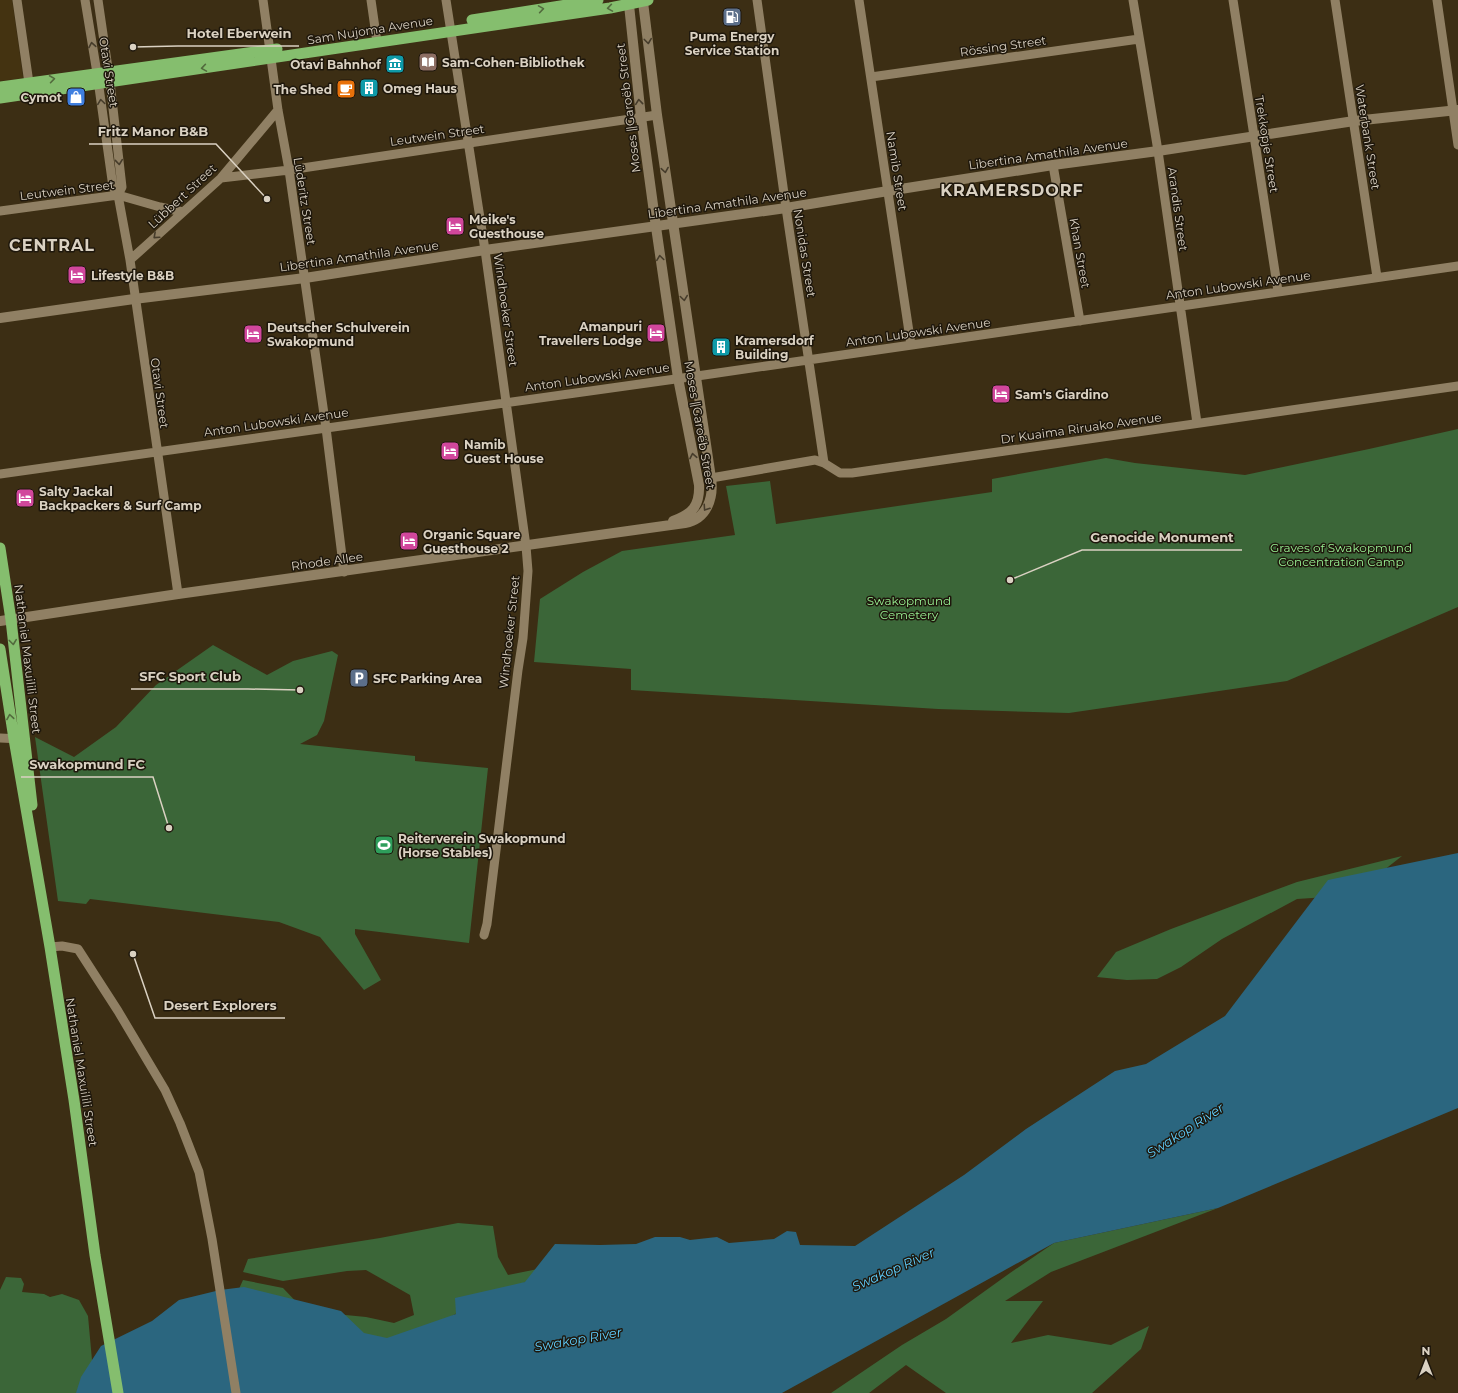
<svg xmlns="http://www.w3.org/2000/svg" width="1458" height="1393" viewBox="0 0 1458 1393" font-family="Montserrat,sans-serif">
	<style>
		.built { fill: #431 }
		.green { fill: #3b6638 }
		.water { fill: #2b667f }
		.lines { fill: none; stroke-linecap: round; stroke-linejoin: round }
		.minor { stroke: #908064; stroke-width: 9 }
		.tertiary { stroke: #908064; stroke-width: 10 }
		.secondary { stroke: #908064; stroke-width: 10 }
		.trunk { stroke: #85be6e; stroke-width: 11 }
		.oneway { stroke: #526a3d }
		.oneway2 { stroke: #463c2b }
		.labels { text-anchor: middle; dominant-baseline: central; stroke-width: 3; stroke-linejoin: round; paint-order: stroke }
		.street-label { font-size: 12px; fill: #dad1c2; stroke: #1e170c }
		.poi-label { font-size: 12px; font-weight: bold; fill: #dad1c2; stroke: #1e170c; text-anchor: start }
		.park-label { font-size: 12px; fill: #98f193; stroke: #1e170c }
		.water-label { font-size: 13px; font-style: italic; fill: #5fcefe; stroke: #1e170c }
		.district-label { font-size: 16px; font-weight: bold; letter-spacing: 1px; fill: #dad1c2; stroke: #1e170c }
		.leader { fill: none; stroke: #dad1c2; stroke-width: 1.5 }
		.callout-dot { fill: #dad1c2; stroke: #1e170c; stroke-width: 1.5 }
		.callout-label { font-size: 13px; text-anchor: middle; font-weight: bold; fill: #dad1c2; stroke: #1e170c; stroke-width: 3; stroke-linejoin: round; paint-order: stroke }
	</style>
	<rect width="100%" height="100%" fill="#3c2e14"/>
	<!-- built -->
	<path class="built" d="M0,0H12L23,78L0,81Z"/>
	<!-- green -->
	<path class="green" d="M1458,429V607L1287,681L1069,713L938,709L631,690V669L534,662L540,599L583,572L622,551L735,535L726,486L770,481L776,524L992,492V479L1106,458L1135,463L1245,475L1369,449Z
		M213,645L267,675L293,661L332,651L338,655L324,721L317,735L300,744L415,756V761L488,768L469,943L355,929V934L381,980L364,990L320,937L279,922L90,899L86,904L58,901L35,737L74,757L116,727L156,685Z
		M1402,856L1370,881L1342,896L1297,899L1222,939L1181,967L1157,979L1127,980L1097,977L1116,952L1171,929L1297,882Z
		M1218,1208L1051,1272L1005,1301H1043L1011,1343L1048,1335L1111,1345L1149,1326L1141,1349L1092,1393H946L906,1365L869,1393H831L902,1345L946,1319L1010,1273L1054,1243Z
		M458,1223L493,1226L498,1257L508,1275L573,1262L471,1305L410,1340L107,1393L234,1300L243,1280L283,1288L305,1311L366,1317L394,1323L414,1315L410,1295L366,1270L347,1271L283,1281L243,1272L248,1259L380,1238Z
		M6,1277L21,1278L24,1284L22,1292L44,1294L50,1297L62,1294L79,1300L88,1316L95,1393H0V1290Z"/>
	<!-- water -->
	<path class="water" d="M1458,853V1108L1218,1208L1054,1243L782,1393H76L81,1377L101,1346L152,1321L179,1300L220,1290L244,1287L341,1311L364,1333L387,1338L456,1314L455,1298L525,1282L555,1244L600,1245L636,1244L655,1237H680L690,1240L717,1237L729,1243L774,1239L787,1231L796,1232L800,1245L855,1246L964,1175L1026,1129L1115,1071L1146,1064L1225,1016L1328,880Z"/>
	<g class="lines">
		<!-- minor -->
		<path class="minor" d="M17,0L30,90
			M85,0L97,73L113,187L118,195L130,260L178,594
			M98,0L110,82L122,187L118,195
			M263,0L278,110L289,170L326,428L344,572
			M371,0L377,42
			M446,0L485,250L526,546L528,571L523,638L518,670L487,924L484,935
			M757,0L786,208L824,463
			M859,0L911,345
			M1133,0L1158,151L1197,423
			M1233,0L1278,291
			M1335,0L1377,277
			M1437,0L1458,145
			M871,77L1139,39
			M1053,165L1080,321
			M221,178L289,170L657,115
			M0,211L118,195L160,207L183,212
			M130,260L221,178L278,110
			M0,474C234,439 469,408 704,375C955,340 1206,301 1458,266
			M711,478L815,460L824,463L840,473H852L1458,386
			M0,738L21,739
			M50,947L62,946L78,949L118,1011L165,1090L180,1123L199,1172L212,1239L236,1393"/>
		<!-- tertiary -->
		<path class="tertiary" d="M0,318L134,299L305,278L485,250L786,208L888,191L1053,165L1158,151L1354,121L1458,110"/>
		<!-- secondary -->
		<path class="secondary" d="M629,5L641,117L656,227L678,378L699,485C700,506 692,514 673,521
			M0,621L178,594L685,523C707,519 714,498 711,478L657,115L643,2"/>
		<!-- trunk -->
		<path class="trunk" d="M472,20L598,0
			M0,87L277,49
			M0,98L610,8L648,0
			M0,548L11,620L32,805
			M0,649L14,739L50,947L74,1100L95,1255L118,1393"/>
	</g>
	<!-- one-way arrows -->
	<defs><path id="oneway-chevron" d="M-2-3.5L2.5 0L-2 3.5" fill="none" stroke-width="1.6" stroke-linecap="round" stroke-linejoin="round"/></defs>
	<g class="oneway">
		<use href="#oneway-chevron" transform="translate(610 8) rotate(171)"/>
		<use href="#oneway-chevron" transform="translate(541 9) rotate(-9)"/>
		<use href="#oneway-chevron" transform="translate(204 68) rotate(171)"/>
		<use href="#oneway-chevron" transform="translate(52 79) rotate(-8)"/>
		<use href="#oneway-chevron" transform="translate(13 642) rotate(83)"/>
		<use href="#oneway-chevron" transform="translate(10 717) rotate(-99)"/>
	</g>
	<g class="oneway2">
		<use href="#oneway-chevron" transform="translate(648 41) rotate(83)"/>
		<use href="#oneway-chevron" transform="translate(92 45) rotate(-100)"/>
		<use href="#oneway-chevron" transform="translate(101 102) rotate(-98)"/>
		<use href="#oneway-chevron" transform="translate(639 102) rotate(-96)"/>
		<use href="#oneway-chevron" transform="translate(119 162) rotate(84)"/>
		<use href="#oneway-chevron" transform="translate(665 170) rotate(81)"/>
		<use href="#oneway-chevron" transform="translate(156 236) rotate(138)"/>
		<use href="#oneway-chevron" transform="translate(660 258) rotate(-98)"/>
		<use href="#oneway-chevron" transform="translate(684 298) rotate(82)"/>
		<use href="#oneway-chevron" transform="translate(693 456) rotate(-101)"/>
		<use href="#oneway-chevron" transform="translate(706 508) rotate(124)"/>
	</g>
	<!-- icons -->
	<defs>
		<symbol id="fuel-square" viewBox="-11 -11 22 22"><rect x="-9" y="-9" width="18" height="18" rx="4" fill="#5c6f8a" stroke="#1e170c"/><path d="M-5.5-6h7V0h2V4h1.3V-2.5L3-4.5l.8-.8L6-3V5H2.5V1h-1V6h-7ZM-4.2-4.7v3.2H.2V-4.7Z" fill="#fff"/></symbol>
		<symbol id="library-square" viewBox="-11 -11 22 22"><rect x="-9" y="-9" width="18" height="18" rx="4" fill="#8d6e63" stroke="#1e170c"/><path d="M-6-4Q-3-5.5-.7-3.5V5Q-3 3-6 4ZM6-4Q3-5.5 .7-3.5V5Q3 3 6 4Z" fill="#fff"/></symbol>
		<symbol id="museum-square" viewBox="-11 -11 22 22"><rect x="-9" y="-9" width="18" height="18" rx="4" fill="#0f9aa8" stroke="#1e170c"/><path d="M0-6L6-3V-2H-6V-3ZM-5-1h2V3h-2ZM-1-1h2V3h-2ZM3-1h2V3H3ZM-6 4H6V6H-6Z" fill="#fff"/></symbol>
		<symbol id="building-square" viewBox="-11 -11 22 22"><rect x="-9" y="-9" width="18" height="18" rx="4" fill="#0f9aa8" stroke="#1e170c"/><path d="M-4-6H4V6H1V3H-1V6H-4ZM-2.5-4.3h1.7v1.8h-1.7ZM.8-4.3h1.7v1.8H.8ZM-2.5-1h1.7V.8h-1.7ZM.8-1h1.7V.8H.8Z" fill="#fff"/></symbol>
		<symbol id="cafe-square" viewBox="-11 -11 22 22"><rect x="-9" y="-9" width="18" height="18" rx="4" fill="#e8710a" stroke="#1e170c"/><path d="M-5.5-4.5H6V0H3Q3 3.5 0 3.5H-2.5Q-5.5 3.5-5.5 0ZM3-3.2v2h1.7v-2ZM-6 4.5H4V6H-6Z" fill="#fff"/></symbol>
		<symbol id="shop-square" viewBox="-11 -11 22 22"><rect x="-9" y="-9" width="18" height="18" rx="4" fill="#3f7fe0" stroke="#1e170c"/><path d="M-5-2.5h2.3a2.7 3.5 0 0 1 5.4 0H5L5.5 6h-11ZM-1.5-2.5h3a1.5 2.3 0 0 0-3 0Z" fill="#fff"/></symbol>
		<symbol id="hotel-square" viewBox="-11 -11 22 22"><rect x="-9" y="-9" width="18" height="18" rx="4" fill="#d1479c" stroke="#1e170c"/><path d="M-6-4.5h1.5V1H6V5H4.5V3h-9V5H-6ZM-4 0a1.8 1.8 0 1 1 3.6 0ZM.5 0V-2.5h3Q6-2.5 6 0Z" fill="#fff"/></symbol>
		<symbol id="parking-square" viewBox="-11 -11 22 22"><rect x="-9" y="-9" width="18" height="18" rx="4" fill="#5c6f8a" stroke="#1e170c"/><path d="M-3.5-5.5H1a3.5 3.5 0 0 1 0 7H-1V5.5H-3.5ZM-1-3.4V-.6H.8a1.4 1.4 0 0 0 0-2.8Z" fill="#fff"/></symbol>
		<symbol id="stadium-square" viewBox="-11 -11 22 22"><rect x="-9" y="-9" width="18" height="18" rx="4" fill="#2e9e5b" stroke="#1e170c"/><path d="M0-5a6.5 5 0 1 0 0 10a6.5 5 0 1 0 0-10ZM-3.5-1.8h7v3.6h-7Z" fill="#fff"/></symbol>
	</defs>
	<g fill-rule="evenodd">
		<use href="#fuel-square" x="721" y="6" width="22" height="22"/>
		<use href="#library-square" x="417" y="51" width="22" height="22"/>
		<use href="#museum-square" x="384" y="53" width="22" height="22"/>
		<use href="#building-square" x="358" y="77" width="22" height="22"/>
		<use href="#cafe-square" x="335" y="78" width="22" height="22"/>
		<use href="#shop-square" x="65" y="86" width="22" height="22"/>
		<use href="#hotel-square" x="444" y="215" width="22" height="22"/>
		<use href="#hotel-square" x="66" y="264" width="22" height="22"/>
		<use href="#hotel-square" x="645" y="322" width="22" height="22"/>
		<use href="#hotel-square" x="242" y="323" width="22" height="22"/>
		<use href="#building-square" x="710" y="336" width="22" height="22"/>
		<use href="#hotel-square" x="990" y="383" width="22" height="22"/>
		<use href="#hotel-square" x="439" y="440" width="22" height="22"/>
		<use href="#hotel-square" x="14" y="487" width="22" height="22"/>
		<use href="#hotel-square" x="398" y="530" width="22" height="22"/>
		<use href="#parking-square" x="348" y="667" width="22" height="22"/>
		<use href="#stadium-square" x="373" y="834" width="22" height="22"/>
	</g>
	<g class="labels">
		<!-- street labels -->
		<g class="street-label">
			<text transform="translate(370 30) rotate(-9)">Sam Nujoma Avenue</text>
			<text transform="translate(1003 46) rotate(-8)">Rössing Street</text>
			<text transform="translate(109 72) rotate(81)">Otavi Street</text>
			<text transform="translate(628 108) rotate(-97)">Moses ǁGaroëb Street</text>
			<text transform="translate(437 135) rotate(-8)">Leutwein Street</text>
			<text transform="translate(1368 137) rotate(81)">Waterbank Street</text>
			<text transform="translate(1267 144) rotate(81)">Trekkopje Street</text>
			<text transform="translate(1048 154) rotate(-8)">Libertina Amathila Avenue</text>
			<text transform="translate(897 171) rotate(81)">Namib Street</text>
			<text transform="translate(67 190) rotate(-7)">Leutwein Street</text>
			<text transform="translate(182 196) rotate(-43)">Lübbert Street</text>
			<text transform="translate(305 201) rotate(81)">Lüderitz Street</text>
			<text transform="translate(727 203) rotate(-8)">Libertina Amathila Avenue</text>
			<text transform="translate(1178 209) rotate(82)">Arandis Street</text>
			<text transform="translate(805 253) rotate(81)">Nonidas Street</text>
			<text transform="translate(1080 253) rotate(80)">Khan Street</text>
			<text transform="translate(359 256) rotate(-8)">Libertina Amathila Avenue</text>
			<text transform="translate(1238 285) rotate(-8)">Anton Lubowski Avenue</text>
			<text transform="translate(506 310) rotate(82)">Windhoeker Street</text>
			<text transform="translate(918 332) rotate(-8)">Anton Lubowski Avenue</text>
			<text transform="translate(597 377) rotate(-8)">Anton Lubowski Avenue</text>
			<text transform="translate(160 393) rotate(82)">Otavi Street</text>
			<text transform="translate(276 422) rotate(-8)">Anton Lubowski Avenue</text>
			<text transform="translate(700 425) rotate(80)">Moses ǁGaroëb Street</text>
			<text transform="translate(1081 428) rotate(-8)">Dr Kuaima Riruako Avenue</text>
			<text transform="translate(327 561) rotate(-8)">Rhode Allee</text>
			<text transform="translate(509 632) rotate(-84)">Windhoeker Street</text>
			<text transform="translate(28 659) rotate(83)">Nathaniel Maxuilili Street</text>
			<text transform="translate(82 1072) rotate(81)">Nathaniel Maxuilili Street</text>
		</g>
		<!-- poi labels -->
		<g class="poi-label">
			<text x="732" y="36" text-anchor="middle">Puma Energy<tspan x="732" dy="14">Service Station</tspan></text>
			<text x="442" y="62">Sam-Cohen-Bibliothek</text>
			<text x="381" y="64" text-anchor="end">Otavi Bahnhof</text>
			<text x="383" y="88">Omeg Haus</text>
			<text x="332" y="89" text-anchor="end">The Shed</text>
			<text x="62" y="97" text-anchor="end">Cymot</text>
			<text x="469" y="219">Meike's<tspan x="469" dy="14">Guesthouse</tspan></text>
			<text x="91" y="275">Lifestyle B&amp;B</text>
			<text x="642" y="326" text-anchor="end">Amanpuri<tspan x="642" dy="14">Travellers Lodge</tspan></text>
			<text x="267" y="327">Deutscher Schulverein<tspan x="267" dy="14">Swakopmund</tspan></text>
			<text x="735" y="340">Kramersdorf<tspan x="735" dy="14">Building</tspan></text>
			<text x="1015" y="394">Sam's Giardino</text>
			<text x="464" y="444">Namib<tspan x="464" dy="14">Guest House</tspan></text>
			<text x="39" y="491">Salty Jackal<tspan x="39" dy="14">Backpackers &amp; Surf Camp</tspan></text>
			<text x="423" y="534">Organic Square<tspan x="423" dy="14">Guesthouse 2</tspan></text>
			<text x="373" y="678">SFC Parking Area</text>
			<text x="398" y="838">Reiterverein Swakopmund<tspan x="398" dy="14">(Horse Stables)</tspan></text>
		</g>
		<!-- park labels -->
		<g class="park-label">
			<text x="1341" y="547">Graves of Swakopmund<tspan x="1341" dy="14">Concentration Camp</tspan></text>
			<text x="909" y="600">Swakopmund<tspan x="909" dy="14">Cemetery</tspan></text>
		</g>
		<!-- water labels -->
		<g class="water-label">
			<text transform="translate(1185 1130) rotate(-33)">Swakop River</text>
			<text transform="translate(893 1269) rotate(-24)">Swakop River</text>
			<text transform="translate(578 1339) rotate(-10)">Swakop River</text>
		</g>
		<!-- district labels -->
		<g class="district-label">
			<text x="1012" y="190">KRAMERSDORF</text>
			<text x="52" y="245">CENTRAL</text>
		</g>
	</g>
	<!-- callouts -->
	<path class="leader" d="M133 47L178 46H299M267 199L216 144H89M1010 580L1082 550H1242M300 690L248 689H131M169 828L153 777H21M133 954L155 1018H285"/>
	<g class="callout-dot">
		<circle cx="133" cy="47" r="4"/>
		<circle cx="267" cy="199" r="4"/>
		<circle cx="1010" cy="580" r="4"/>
		<circle cx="300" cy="690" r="4"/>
		<circle cx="169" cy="828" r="4"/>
		<circle cx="133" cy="954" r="4"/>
	</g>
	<g class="callout-label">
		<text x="239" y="38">Hotel Eberwein</text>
		<text x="153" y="136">Fritz Manor B&amp;B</text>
		<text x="1162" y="542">Genocide Monument</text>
		<text x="190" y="681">SFC Sport Club</text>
		<text x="87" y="769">Swakopmund FC</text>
		<text x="220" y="1010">Desert Explorers</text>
	</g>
	<!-- north arrow -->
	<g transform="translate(1426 1361)" stroke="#1e170c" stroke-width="3" paint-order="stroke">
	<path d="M0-3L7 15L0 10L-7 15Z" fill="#dad1c2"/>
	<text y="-6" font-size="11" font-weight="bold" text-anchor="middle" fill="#dad1c2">N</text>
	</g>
</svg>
